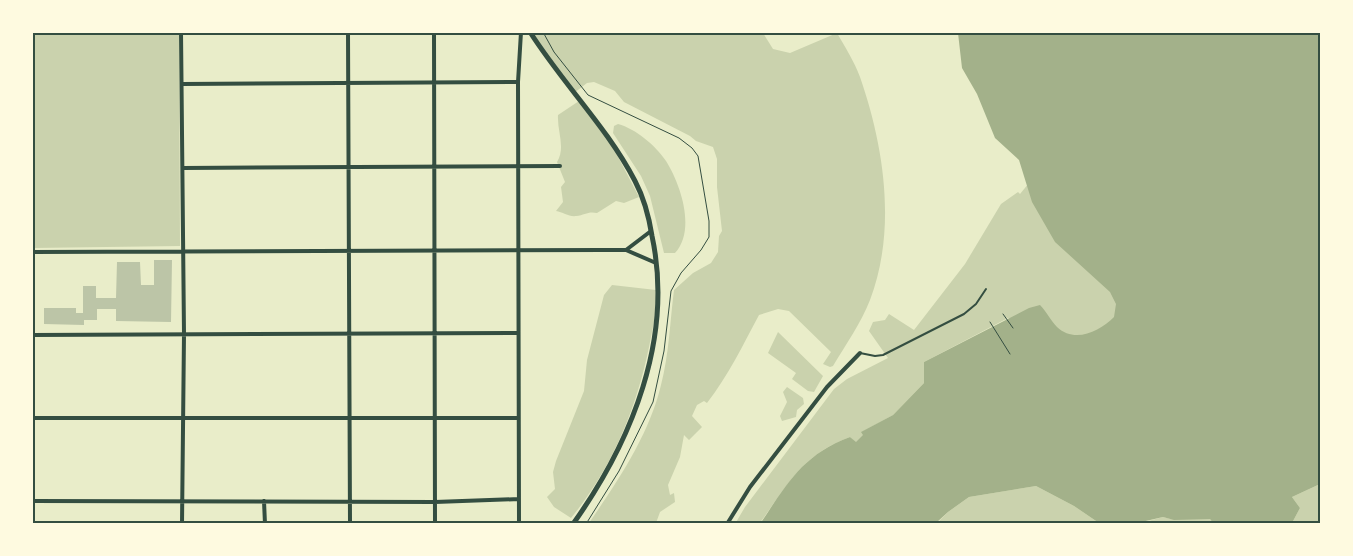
<svg xmlns="http://www.w3.org/2000/svg" width="1353" height="556" viewBox="0 0 1353 556" font-family="'Asap Condensed',sans-serif">
	<style>
		.green { fill: #cad2ad }
		.water { fill: #a3b18a }
		.building { fill: #bcc5a7 }
		.lines { fill: none; stroke-linecap: round; stroke-linejoin: round }
		.path { stroke: #344e41; stroke-width: 1 }
		.service { stroke: #344e41; stroke-width: 2 }
		.minor { stroke: #344e41; stroke-width: 4 }
		.secondary { stroke: #344e41; stroke-width: 5 }
		.neatline { fill: none; stroke: #344e41; stroke-width: 2 }
	</style>
	<rect width="100%" height="100%" fill="#e9edc9"/>
	<!-- green -->
	<path class="green" d="M32,33H179L180,246L33,248Z
		M529,33H763L773,49L790,53L837,33C845,47 854,61 860,77C884,146 897,229 870,300C861,323 846,344 833,366L830,367L823,364L831,352L789,311L778,309L759,315C743,345 728,376 707,403L704,401L697,405L692,416L702,427L689,440L684,435L680,457L668,485L670,495L674,493L675,502L660,512L656,523H589C618,481 649,435 661,385C669,355 670,321 674,290L693,273L711,263L718,252L719,236L722,231L717,187V159L713,147L696,141L690,136L624,102L615,91L594,82L587,83L574,93Z
		M579,101L614,149L639,197L624,203L616,201L597,213C588,211 585,215 576,216C569,217 563,212 556,211L563,202L561,187L565,182L557,162C566,147 557,132 558,115Z
		M618,124C636,129 655,145 666,161C681,185 696,230 675,253H664L650,196L641,176L613,133L614,126Z
		M1029,183L1128,304L1092,345L1008,318L924,362V383L893,415L862,432L864,435L856,443L850,437C803,454 787,485 760,523L735,524L745,507L834,389L847,379L888,358L869,331L873,322L885,320L889,314L914,330L965,264L1001,204L1018,192L1020,194Z
		M612,285L656,290C657,310 653,328 649,347C636,410 612,468 571,518L554,507L547,497L555,489L553,472L556,461L584,391L587,360L604,295Z
		M778,332L823,376L814,392L808,391L792,379L796,373L768,353Z
		M787,387L803,398L804,404L797,410L796,417L782,421L780,416L787,402L783,392Z
		M1320,484V523H1292L1300,508L1292,497Z
		M1036,486L1074,506L1099,523L936,524L948,512L969,497Z
		M1163,517C1179,522 1194,516 1210,519L1213,523L1137,524Z"/>
	<!-- water -->
	<path class="water" d="M958,33H1320V484L1292,497L1300,508L1292,523H1213L1210,519L1174,520L1163,517L1137,523H1099L1074,506L1036,486L969,497L948,512L936,523L760,524C787,484 802,455 850,437L856,442L863,435L861,432L893,415L924,383V362L1029,308L1040,305C1047,312 1050,320 1057,327C1075,344 1100,331 1114,317L1116,304L1110,292L1055,242L1032,202L1019,160L995,138L977,94L962,68Z"/>
	<!-- building -->
	<path class="building" d="M154,260H172L171,322L116,321V309H97V320H84V325L44,324V308H76V313H83V286H96V298H116L117,262H140L141,285H154Z"/>
	<g class="lines">
		<!-- path -->
		<path class="path" d="M543,32L554,52L588,95L679,138L692,148L698,156L709,221V237L701,250L681,273L671,291L664,351L653,402L619,471L586,524
			M1003,314L1013,328
			M990,322L1010,354"/>
		<!-- service -->
		<path class="service" d="M860,353L875,356L883,355L964,314L976,304L986,289"/>
		<!-- minor -->
		<path class="minor" d="M181,32L184,334L182,524
			M348,32L350,524
			M434,32L435,524
			M182,84L518,82
			M183,168L560,166
			M626,250L651,231
			M32,252L603,250H626L656,263
			M32,335L517,333
			M32,418H518
			M32,501L435,502L519,499
			M264,501L265,524
			M519,524L518,82L521,32
			M727,524L750,487L827,387L860,353"/>
		<!-- secondary -->
		<path class="secondary" d="M530,32C563,84 607,127 635,181C644,198 649,217 652,236C674,338 632,441 573,524"/>
	</g>
	<!-- border -->
	<rect width="1353" height="556" fill="none" stroke="#fefae0" stroke-width="68"/>
	<rect x="34" y="34" width="1285" height="488" class="neatline"/>
</svg>
